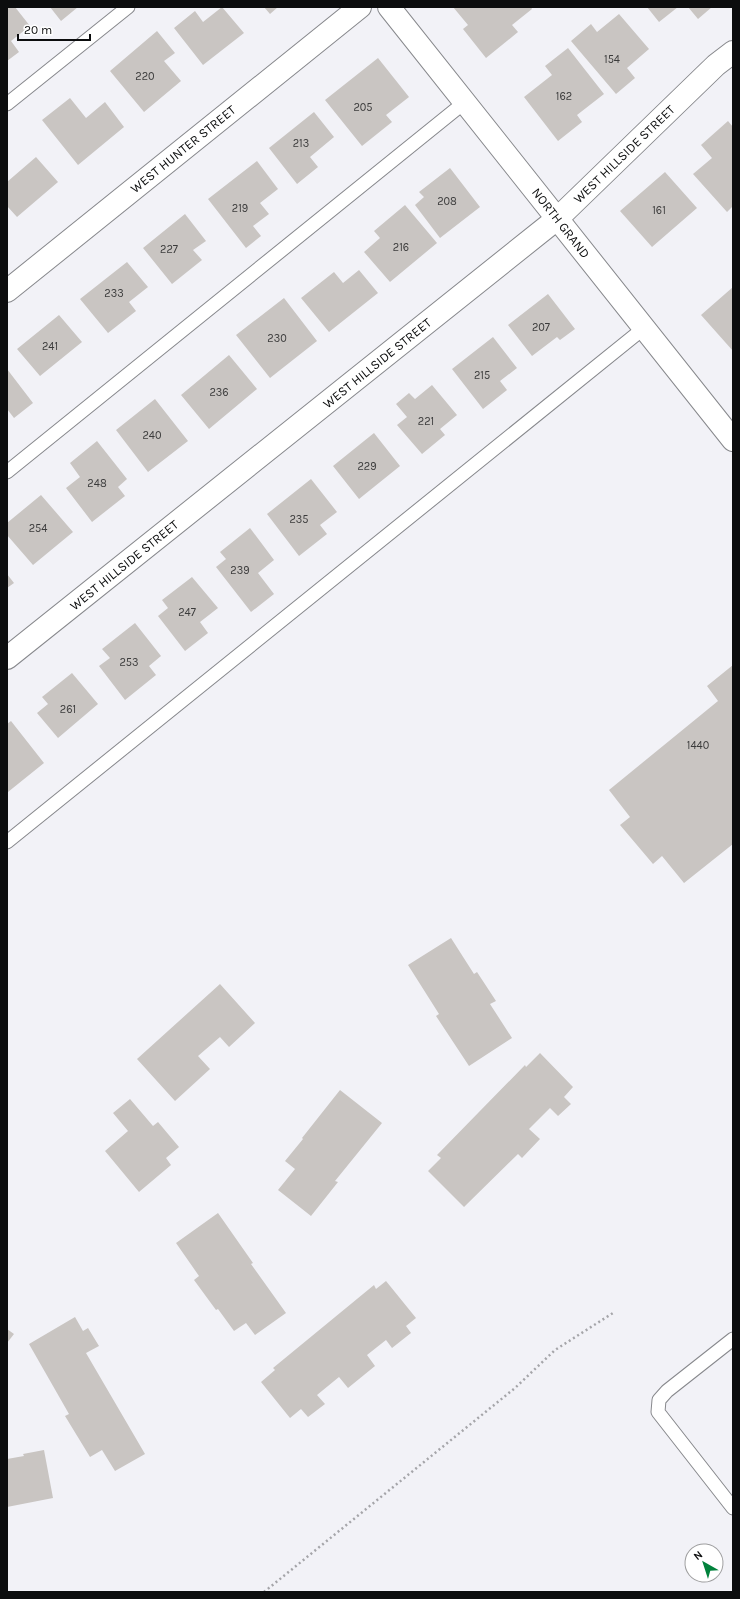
<svg xmlns="http://www.w3.org/2000/svg" width="740" height="1599" viewBox="0 0 740 1599" font-family="Karla,sans-serif">
	<style>
		.building { fill: #c9c5c2 }
		.lines { fill: none; stroke-linecap: round; stroke-linejoin: round }
		.service-casing { stroke: #87888c; stroke-width: 15 }
		.minor-casing { stroke: #87888c; stroke-width: 24 }
		.path { stroke: #a5a5a9; stroke-width: 2.5; stroke-dasharray: 2 3; stroke-linecap: butt }
		.service { stroke: #fff; stroke-width: 13 }
		.minor { stroke: #fff; stroke-width: 22 }
		.labels { text-anchor: middle; dominant-baseline: central; stroke-width: 3; stroke-linejoin: round; paint-order: stroke }
		.number-label { font-size: 11px; fill: #3b3b3b }
		.street-label { font-size: 13px; fill: #0c0d0e; stroke: #fff }
	</style>
	<rect width="100%" height="100%" fill="#f2f2f7"/>
	<!-- building -->
	<path class="building" d="M7,7H15L30,26L11,41L19,52L7,61Z
		M50,7H78L61,21Z
		M222,7L244,33L203,65L174,28L195,11L203,22Z
		M264,7H278L270,14Z
		M453,7H531L532,9L512,25L518,32L486,58L463,29L468,25Z
		M647,7H678L659,22Z
		M688,7H712L698,19Z
		M619,14L649,49L627,68L635,78L616,94L571,41L591,24L597,32Z
		M157,31L175,53L164,61L181,81L144,112L110,71Z
		M568,48L604,94L577,115L582,122L558,141L524,97L552,75L545,66Z
		M378,58L409,97L386,115L392,122L362,146L325,100Z
		M70,98L86,118L105,102L124,127L78,165L42,120Z
		M314,112L334,137L310,157L318,167L297,184L269,148Z
		M728,121L733,127V206L727,212L693,174L712,158L701,145Z
		M36,157L58,182L17,217L7,206V182Z
		M257,161L278,189L260,203L269,214L253,226L261,236L246,248L208,199Z
		M450,168L480,207L440,238L415,205L424,197L419,192Z
		M665,172L697,208L652,247L620,211Z
		M405,205L437,243L390,282L364,252L380,238L374,231Z
		M185,214L206,241L193,250L202,260L172,284L143,248Z
		M127,262L148,287L129,302L136,311L108,333L80,299Z
		M359,270L378,293L329,332L301,298L334,272L343,283Z
		M733,287V351L701,315Z
		M548,294L575,329L560,340L557,337L532,356L508,325Z
		M284,298L317,341L270,378L236,335Z
		M59,315L82,342L40,376L17,349Z
		M493,337L517,368L500,381L507,390L483,409L452,369Z
		M229,355L257,389L209,429L181,395Z
		M7,369L33,403L14,418L7,409Z
		M432,385L457,415L440,429L445,435L422,454L397,425L407,417L396,404L409,393L415,399Z
		M155,399L188,441L148,472L116,430Z
		M374,433L400,466L359,499L333,466Z
		M97,441L127,479L118,487L125,496L92,522L66,488L80,477L70,463Z
		M311,479L337,512L320,525L327,534L299,556L267,514Z
		M41,495L73,532L33,565L7,535V523Z
		M250,528L274,560L258,573L274,594L251,612L216,567L226,559L220,552Z
		M7,574L14,583L7,588Z
		M192,577L218,608L200,622L208,633L185,651L158,616L168,608L162,600Z
		M135,623L161,656L149,666L156,675L125,700L99,666L110,658L102,649Z
		M733,665V844L684,883L662,856L653,864L620,825L630,817L609,790L718,701L707,686Z
		M72,673L98,704L58,738L37,713L48,704L42,697Z
		M11,721L44,763L8,792L7,790V724Z
		M451,938L474,974L477,972L496,1001L490,1004L512,1038L469,1066L436,1016L439,1014L408,965Z
		M220,984L255,1023L229,1047L220,1037L198,1056L210,1069L175,1101L137,1059Z
		M540,1053L573,1087L564,1097L571,1104L558,1116L550,1108L529,1129L540,1139L522,1158L518,1154L464,1207L428,1171L441,1158L437,1155L525,1065L526,1067Z
		M340,1090L382,1123L335,1181L338,1182L311,1216L278,1190L295,1169L285,1161L303,1139L302,1138Z
		M130,1099L153,1126L158,1122L179,1147L166,1158L171,1165L139,1192L105,1151L128,1131L113,1113Z
		M218,1213L253,1263L251,1264L286,1313L255,1335L246,1323L234,1331L218,1309L216,1310L194,1280L199,1276L176,1243Z
		M386,1281L416,1318L406,1326L411,1333L392,1348L386,1340L367,1355L375,1366L348,1388L339,1377L317,1395L325,1404L308,1417L301,1409L290,1418L261,1382L275,1370L273,1368L374,1285L376,1289Z
		M75,1317L83,1331L88,1328L99,1346L86,1353L145,1454L115,1471L102,1450L90,1457L65,1416L69,1414L29,1344Z
		M7,1329L14,1334L7,1343Z
		M44,1450L53,1498L7,1507V1459L24,1456L23,1454Z"/>
	<g class="lines">
		<defs>
			<path id="service" d="M7,104L128,7
				M7,472L465,102
				M7,842L644,328
				M733,1339L667,1391L659,1400L658,1412L733,1508"/>
			<path id="minor" d="M389,7L733,440
				M7,291L360,7
				M7,658L558,218L716,65L733,52"/>
		</defs>
		<!-- service casing -->
		<use href="#service" class="service-casing"/>
		<!-- minor casing -->
		<use href="#minor" class="minor-casing"/>
		<!-- path -->
		<path class="path" d="M264,1592L515,1388L555,1350L613,1313"/>
		<!-- service -->
		<use href="#service" class="service"/>
		<!-- minor -->
		<use href="#minor" class="minor"/>
	</g>
	<g class="labels">
		<!-- number labels -->
		<g class="number-label">
			<text x="612" y="59">154</text>
			<text x="145" y="76">220</text>
			<text x="564" y="96">162</text>
			<text x="363" y="107">205</text>
			<text x="301" y="143">213</text>
			<text x="447" y="201">208</text>
			<text x="240" y="208">219</text>
			<text x="659" y="210">161</text>
			<text x="401" y="247">216</text>
			<text x="169" y="249">227</text>
			<text x="114" y="293">233</text>
			<text x="541" y="327">207</text>
			<text x="277" y="338">230</text>
			<text x="50" y="346">241</text>
			<text x="482" y="375">215</text>
			<text x="219" y="392">236</text>
			<text x="426" y="421">221</text>
			<text x="152" y="435">240</text>
			<text x="367" y="466">229</text>
			<text x="97" y="483">248</text>
			<text x="299" y="519">235</text>
			<text x="38" y="528">254</text>
			<text x="240" y="570">239</text>
			<text x="187" y="612">247</text>
			<text x="129" y="662">253</text>
			<text x="68" y="709">261</text>
			<text x="698" y="745">1440</text>
		</g>
		<!-- street labels -->
		<g class="street-label">
			<text transform="translate(183 149) rotate(-39)">WEST HUNTER STREET</text>
			<text transform="translate(624 154) rotate(-44)">WEST HILLSIDE STREET</text>
			<text transform="translate(561 223) rotate(52)">NORTH GRAND</text>
			<text transform="translate(377 363) rotate(-39)">WEST HILLSIDE STREET</text>
			<text transform="translate(124 565) rotate(-39)">WEST HILLSIDE STREET</text>
		</g>
	</g>
	<!-- border -->
	<rect width="740" height="1599" fill="none" stroke="#0c0d0e" stroke-width="16"/>
	<!-- north arrow -->
	<g transform="translate(704 1563) rotate(321)"><circle r="19" fill="#ffffff" stroke="#9e9e9f"/>
	<path d="M0-3L7 15L0 10L-7 15Z" fill="#01823c"/>
	<text y="-6" font-size="11" font-weight="bold" text-anchor="middle" fill="#0c0d0e">N</text>
	</g>
	<!-- scale -->
	<path d="M18 34v6h72v-6" fill="none" stroke="#0c0d0e" stroke-width="2"/>
	<text x="24" y="34" font-size="12" fill="#0c0d0e" stroke="#ffffff" stroke-width="3" paint-order="stroke">20 m</text>
</svg>
